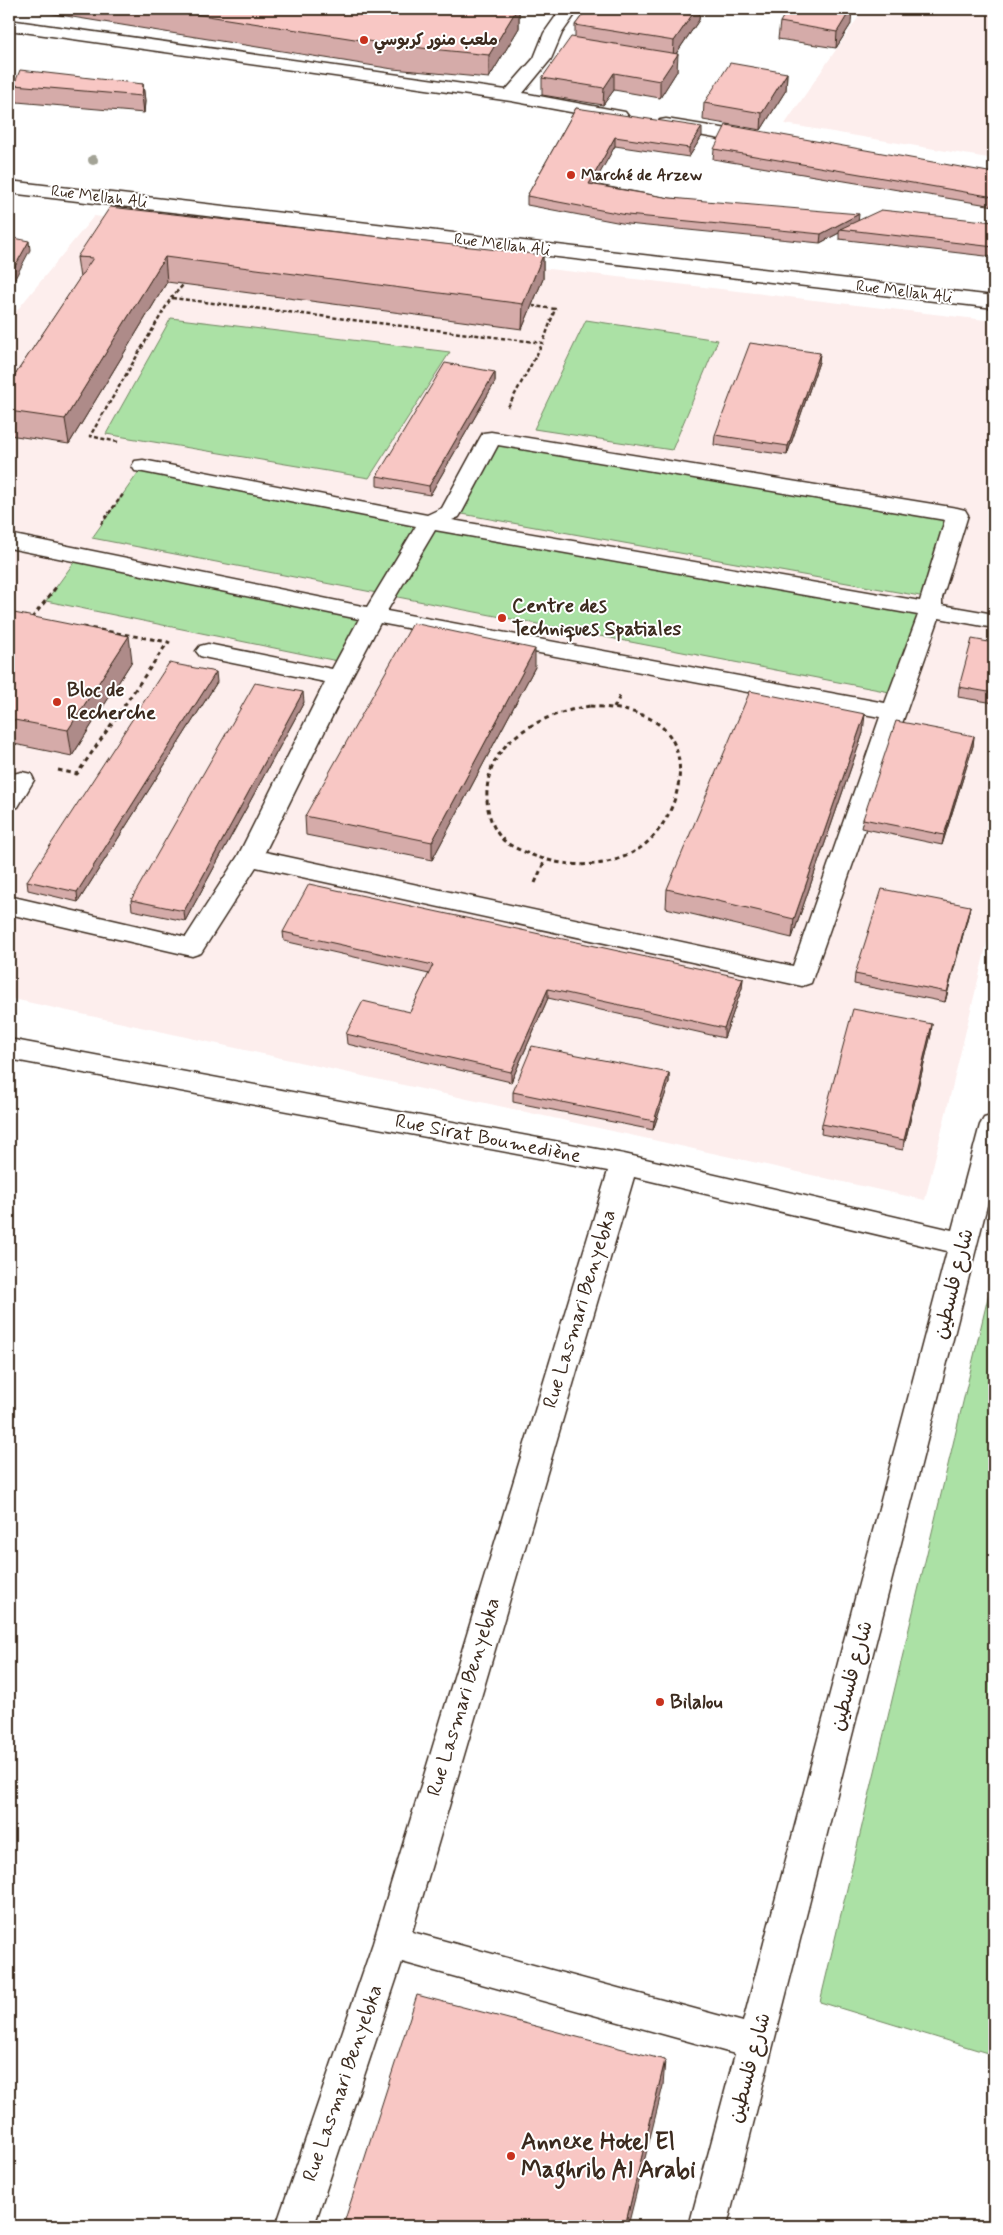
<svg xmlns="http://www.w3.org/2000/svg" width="1003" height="2235" viewBox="0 0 1003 2235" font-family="Mynerve,'Playpen Sans Arabic',sans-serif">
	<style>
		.built { fill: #fdeeed }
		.green { fill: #abe1a5; stroke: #738662 }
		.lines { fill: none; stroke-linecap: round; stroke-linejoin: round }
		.street-casing { stroke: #3b2a1e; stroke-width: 3 }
		.secondary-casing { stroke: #3b2a1e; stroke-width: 3 }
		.path-far1 { stroke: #3b2a1e; stroke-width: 2.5; stroke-dasharray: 4 2.5; stroke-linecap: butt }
		.path { stroke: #3b2a1e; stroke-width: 3; stroke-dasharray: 4.5 4; stroke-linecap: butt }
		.street { fill: #fff; fill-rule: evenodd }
		.secondary { fill: #fff; fill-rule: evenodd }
		.tree { fill: #a3a396 }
		.wall { fill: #d5aba9; stroke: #3b2a1e }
		.shaded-wall { fill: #ae8b89; stroke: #3b2a1e }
		.building { fill: #f8c7c4; stroke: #3b2a1e }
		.poi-dot { fill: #c8321e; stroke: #fff; stroke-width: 2 }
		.labels { text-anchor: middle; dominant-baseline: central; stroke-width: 4; stroke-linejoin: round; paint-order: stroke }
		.far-poi-label { font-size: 16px; font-weight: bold; fill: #3b2a1e; stroke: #fff; text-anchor: start }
		.far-street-label { font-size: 16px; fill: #3b2a1e; stroke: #fff }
		.poi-label { font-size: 20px; font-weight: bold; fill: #3b2a1e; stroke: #fff; text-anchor: start }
		.street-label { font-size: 20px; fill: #3b2a1e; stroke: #fff }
		.near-poi-label { font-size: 24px; font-weight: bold; fill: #3b2a1e; stroke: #fff; text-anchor: start }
	</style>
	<rect width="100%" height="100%" fill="#fff"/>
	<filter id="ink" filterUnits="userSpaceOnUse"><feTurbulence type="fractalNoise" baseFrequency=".02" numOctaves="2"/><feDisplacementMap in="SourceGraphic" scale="10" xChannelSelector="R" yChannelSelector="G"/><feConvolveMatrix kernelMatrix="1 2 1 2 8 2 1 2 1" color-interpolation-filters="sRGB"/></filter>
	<g filter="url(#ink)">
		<!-- built -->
		<path class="built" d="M864,9L902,11L903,9H994V159L785,124Z
			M94,216L994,321V914L925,1200L9,998V320Z"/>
		<!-- green -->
		<path class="green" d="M171,318L450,352L369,478L106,434Z
			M586,320L718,340L672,450L534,429Z
			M491,438L957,515L931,598L451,512Z
			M143,466L931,610L900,694L92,538Z
			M80,554L373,615L347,663L46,601Z
			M994,1272V2055L820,2002Z"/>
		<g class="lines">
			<defs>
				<path id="street" d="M561,9H579L562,33L551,59L523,93L625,112L628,116L625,120L619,121L511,101L9,30V20L506,90L534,58L544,33Z
					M666,119L759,134L766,136L768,140L766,144L759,146L660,128L657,124L660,120Z
					M491,432L957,508L965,510L968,515L942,598V605L994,614V628L939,618L811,983L802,986L256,867L201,953L192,956L9,914V896L186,937L238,856L325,682L208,658L200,656L196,651L200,646L208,644L332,669L359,619L9,548V534L367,607L416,526L143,472L135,471L132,466L135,461L143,460L427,515L442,508L480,438L483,433ZM498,445L945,520L920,601L452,520L459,517L462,512ZM435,530L918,615L885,703L387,611ZM380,623L880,717L793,966L265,852L351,678Z
					M22,772L31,774L34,780L18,807L9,809V782L13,774Z
					M9,1039L624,1154L952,1230L980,1125L984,1118L994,1115V1178L727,2226H689L735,2054L402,1962L314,2226H276L373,1943L608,1171L9,1059ZM634,1177L947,1251L743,2022L412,1932Z"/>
				<path id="secondary" d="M9,181L994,296V308L9,193Z"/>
			</defs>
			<!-- street casing -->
			<use href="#street" class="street-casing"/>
			<!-- secondary casing -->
			<use href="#secondary" class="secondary-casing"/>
			<!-- path-far1 -->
			<path class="path-far1" d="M172,298L543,343L555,309L533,306
				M508,407L543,343
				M118,442L90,436L171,298L184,284
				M101,524L124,493"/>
			<!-- path -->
			<path class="path" d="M32,618L57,586
				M83,627L168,642
				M590,706C614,708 643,710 662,727C699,761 672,833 632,853C594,873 548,865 512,846C498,839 491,824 488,809C478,744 537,715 590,706Z
				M614,708L620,696
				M58,770L77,774L168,642L170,643
				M535,883L545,860"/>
			<!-- street -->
			<use href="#street" class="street"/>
			<!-- secondary -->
			<use href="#secondary" class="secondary"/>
		</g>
		<!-- trees -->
		<circle class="tree" cx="93" cy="160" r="5"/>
		<!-- wall -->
		<path class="wall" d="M23,9H519V28L489,78L393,69Z
			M587,9H700L699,20L676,54L677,71L660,98L614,90L603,105L542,95V78L575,38V25Z
			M780,22L851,24L836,48L778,39Z
			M787,73L786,90L761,130L703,120L704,103Z
			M143,84L145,101L144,113L17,102L14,85Z
			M576,108L702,136L689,157L615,146L593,184L670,198L858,221L994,222V257L839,239V233L820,243L627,224L527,205V196Z
			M714,149L994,173V206L713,159Z
			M543,255V279L522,329L167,282L69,444L9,435V384L80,278L77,257Z
			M820,353L819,362L787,455L714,445L715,435Z
			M495,372V382L430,495L377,486V476Z
			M9,612L132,661L72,756L9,743Z
			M994,643V703L958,697L959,687Z
			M535,667L432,860L306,835L305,816Z
			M217,682L78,902L28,890L27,881Z
			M304,702L185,921L132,910L131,900Z
			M863,733L792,938L666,908L667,889Z
			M974,736L973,746L942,845L861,828L863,819Z
			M970,906L968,916L945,1002L854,984L855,974Z
			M283,932L743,978L742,988L724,1038L548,998L511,1082L347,1044L346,1034L410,1012L429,974L284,941Z
			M932,1024L931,1034L903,1150L821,1134L822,1124Z
			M669,1073V1083L653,1130L513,1102V1092Z"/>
		<!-- shaded-wall -->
		<path class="shaded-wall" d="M517,9H519V28L489,78V55Z
			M696,9H700L699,20L673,58L674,41Z
			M851,9H852L851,24L836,48L837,32Z
			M678,54L677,71L660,98V81Z
			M614,73V90L603,105L604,88Z
			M787,73L786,90L761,130L762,113Z
			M143,84L145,101L144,113L142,96Z
			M702,127V136L689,157V148Z
			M615,137V146L589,193V184Z
			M859,214L858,223L840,229L839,233L820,243L821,234Z
			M29,241L30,250L10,288L9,277Z
			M543,255V279L522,329L523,304Z
			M165,257L167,282L69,444L65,419Z
			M820,353L819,362L787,455L788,446Z
			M495,372V382L430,495L429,486Z
			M129,636L132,661L72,756L68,730Z
			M535,649V667L432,860V842Z
			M216,672L217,682L78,902L77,892Z
			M303,692L304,702L185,921L184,911Z
			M865,714L863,733L792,938L794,919Z
			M974,736L973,746L942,845L944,835Z
			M970,906L968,916L945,1002L947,992Z
			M743,978L742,988L724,1038V1028Z
			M548,989V998L511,1082V1072Z
			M932,1024L931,1034L903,1150L904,1140Z
			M669,1073V1083L653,1130L654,1121Z
			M665,2060L663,2086L628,2226H625Z"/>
		<!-- building -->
		<path class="building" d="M163,9H517L489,55L393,45Z
			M587,9H696L674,41L575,25Z
			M788,9H851L837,32L780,22Z
			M571,37L678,54L660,81L614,73L604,88L542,78Z
			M730,63L787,73L762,113L704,103Z
			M20,70L143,84L142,96L14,85Z
			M576,108L702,127L689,148L615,137L589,184L670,198L859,214L821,234L627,215L527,196Z
			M726,125L994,173V197L714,149Z
			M110,207L543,255L523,304L165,257L65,419L9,411V384L93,258L77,257Z
			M881,210L994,222V247L840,229Z
			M9,237L29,241L9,277Z
			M750,343L820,353L788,446L715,435Z
			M445,363L495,372L429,486L377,476Z
			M9,612L129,636L68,730L9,719Z
			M413,623L535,649L432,842L305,816Z
			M972,639L994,643V693L959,687Z
			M169,663L216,672L77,892L27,881Z
			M255,683L303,692L184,911L131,900Z
			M750,691L865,714L794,919L667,889Z
			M896,721L974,736L944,835L863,819Z
			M309,884L743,978L724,1028L548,989L511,1072L346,1034L363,1001L410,1012L433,965L283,932Z
			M882,889L970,906L947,992L855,974Z
			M853,1009L932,1024L904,1140L822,1124Z
			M532,1046L669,1073L654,1121L513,1092Z
			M417,1995L665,2060L625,2226H343Z"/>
	</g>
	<!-- markers -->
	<g class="poi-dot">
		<circle cx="364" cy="40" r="5"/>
		<circle cx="571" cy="175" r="5"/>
		<circle cx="502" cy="618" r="5"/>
		<circle cx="57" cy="702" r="5"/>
		<circle cx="660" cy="1702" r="5"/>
		<circle cx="511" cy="2156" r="5"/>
	</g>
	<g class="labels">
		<!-- far-poi labels -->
		<g class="far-poi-label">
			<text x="374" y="40">ملعب منور كربوسي</text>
			<text x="581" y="175">Marché de Arzew</text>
		</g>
		<!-- far-street labels -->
		<g class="far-street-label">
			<text transform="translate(99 197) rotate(7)">Rue Mellah Ali</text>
			<text transform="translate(502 245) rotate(7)">Rue Mellah Ali</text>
			<text transform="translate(904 292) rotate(7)">Rue Mellah Ali</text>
		</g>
		<!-- poi labels -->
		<g class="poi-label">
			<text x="512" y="606">Centre des<tspan x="512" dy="23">Techniques Spatiales</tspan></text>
			<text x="67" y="690">Bloc de<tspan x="67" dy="23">Recherche</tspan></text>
			<text x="670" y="1702">Bilalou</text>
		</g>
		<!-- street labels -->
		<g class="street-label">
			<text transform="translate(488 1139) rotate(11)">Rue Sirat Boumediène</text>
			<text transform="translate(954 1284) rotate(-76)">شارع فلسطين</text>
			<text transform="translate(580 1309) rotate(-73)">Rue Lasmari Benyebka</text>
			<text transform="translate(852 1676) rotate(-75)">شارع فلسطين</text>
			<text transform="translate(464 1697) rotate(-73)">Rue Lasmari Benyebka</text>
			<text transform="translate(750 2068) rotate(-75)">شارع فلسطين</text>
			<text transform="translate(343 2083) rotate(-71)">Rue Lasmari Benyebka</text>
		</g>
		<!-- near-poi labels -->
		<g class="near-poi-label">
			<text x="521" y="2142">Annexe Hotel El<tspan x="521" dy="28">Maghrib Al Arabi</tspan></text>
		</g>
	</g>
	<!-- margin -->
	<rect width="1003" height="2235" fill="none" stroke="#fff" stroke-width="30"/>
	<rect x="15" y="15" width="973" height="2205" fill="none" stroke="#3b2a1e" stroke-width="2" filter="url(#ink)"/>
</svg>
